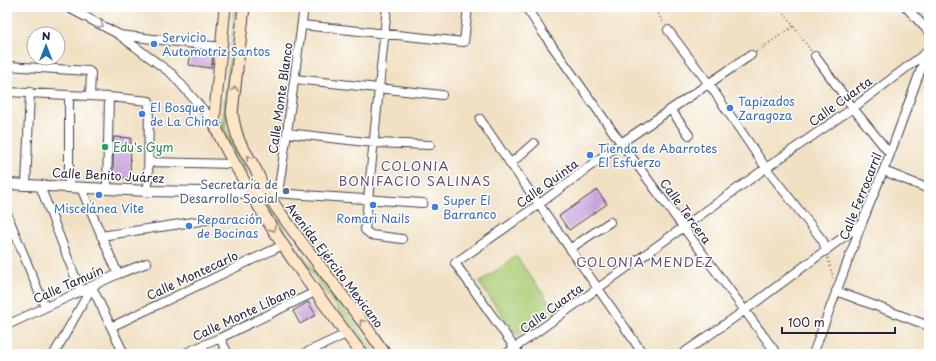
<svg xmlns="http://www.w3.org/2000/svg" width="936" height="361" viewBox="0 0 936 361" font-family="'Playpen Sans',sans-serif">
	<style>
		.green { fill: #accc74; stroke: #677758 }
		.building { fill: #c8a5db }
		.lines { fill: none; stroke-linecap: round; stroke-linejoin: round }
		.minor-casing { stroke: #413e4f; stroke-width: 10 }
		.tertiary-casing { stroke: #413e4f; stroke-width: 12 }
		.secondary-casing { stroke: #413e4f; stroke-width: 13 }
		.path { stroke: #413e4f; stroke-width: 1.5; stroke-dasharray: 1 3; stroke-linecap: butt }
		.minor { stroke: #fff; stroke-width: 8 }
		.tertiary { stroke: #fff; stroke-width: 10 }
		.secondary { stroke: #fde5c5; stroke-width: 11 }
		.oneway { stroke: #9c9ca7 }
		.oneway2 { stroke: #9a8d87 }
		.shop-dot { fill: #3f7fe0; stroke: #fff; stroke-width: 1.5 }
		.leisure-dot { fill: #2e9e5b; stroke: #fff; stroke-width: 1.5 }
		.service-dot { fill: #5c6f8a; stroke: #fff; stroke-width: 1.5 }
		.labels { text-anchor: middle; dominant-baseline: central; stroke-width: 3; stroke-linejoin: round; paint-order: stroke }
		.shop-label { font-size: 12px; fill: #366cbe; stroke: #fff; text-anchor: start }
		.street-label { font-size: 12px; fill: #22223b; stroke: #fff }
		.leisure-label { font-size: 12px; fill: #27864d; stroke: #fff; text-anchor: start }
		.service-label { font-size: 12px; fill: #4e5e75; stroke: #fff; text-anchor: end }
		.neighbourhood-label { font-size: 13px; letter-spacing: 1px; fill: #5c5073; stroke: #fff }
	</style>
	<rect width="100%" height="100%" fill="#fff"/>
	<filter id="ink" filterUnits="userSpaceOnUse"><feTurbulence type="fractalNoise" baseFrequency=".025" numOctaves="2"/><feDisplacementMap in="SourceGraphic" scale="8" xChannelSelector="R" yChannelSelector="G"/><feConvolveMatrix kernelMatrix="1 2 1 2 8 2 1 2 1" color-interpolation-filters="sRGB"/></filter>
	<filter id="wash" filterUnits="userSpaceOnUse"><feTurbulence type="fractalNoise" baseFrequency=".012" numOctaves="4" result="noise"/><feDisplacementMap in="SourceGraphic" scale="16" xChannelSelector="R" yChannelSelector="G"/><feGaussianBlur stdDeviation="0.9" result="paint"/><feColorMatrix in="noise" values="0 0 0 0 0 0 0 0 0 0 0 0 0 0 0 0 0 1.4 0 .05"/><feComposite in="paint" operator="in"/></filter>
	<g filter="url(#wash)">
		<rect width="100%" height="100%" fill="#f1e0c2"/>
		<!-- green -->
		<path class="green" d="M234,7H238L225,129L248,172L247,174L245,173L222,130Z
			M263,201H265L301,254L325,283L377,354H370L262,203Z
			M516,256L554,309L517,335L479,283Z"/>
		<g id="blocks">
			<!-- building -->
			<path class="building" d="M191,49L214,52L211,68L189,65Z
				M114,137L131,138L130,178L113,177Z
				M597,190L607,204L569,230L559,216Z
				M308,302L316,315L300,324L293,311Z"/>
		</g>
	</g>
	<g filter="url(#ink)">
		<use href="#blocks" fill-opacity="0" stroke="#413e4f" stroke-width="1"/>
		<g class="lines">
			<defs>
				<path id="minor" d="M67,7L118,34L172,74L214,122
					M387,7L365,230L371,235L402,239
					M526,7L543,33L621,143L777,354
					M906,7L929,32
					M302,25L464,42L468,7
					M668,30L709,84L766,168L823,241L826,251
					M119,35L221,47
					M815,56L853,108L890,154
					M7,66L89,71L91,73L90,96
					M295,79L442,95
					M7,92L109,97L149,101L148,191
					M671,110L689,135
					M480,119C533,198 590,275 643,354
					M287,133L375,143L430,145
					M149,162L234,164
					M510,164L534,143
					M884,171L929,189
					M26,185L30,92
					M40,186L81,292
					M69,186V95
					M81,188L118,274
					M107,189L109,97
					M274,193L423,203
					M278,193L287,133L304,7
					M7,214L45,307
					M101,236L213,219
					M571,248L610,222
					M92,287L124,354
					M836,291L929,326
					M7,325L118,274L147,263
					M111,327L283,245
					M220,338L228,354
					M54,354L92,287
					M183,354L220,338L315,292
					M303,354L346,334
					M506,354L766,168L853,108L927,52L929,53
					M519,354L455,263L538,205L621,143L751,55
					M682,354L744,311L861,224
					M813,354L862,223L890,154L929,47
					M927,354L929,350"/>
				<path id="tertiary" d="M7,184L148,191L266,193"/>
				<path id="secondary" d="M225,7L214,122C221,143 233,160 243,179C277,241 319,298 362,354
					M244,7L232,113L235,128L239,141L256,170L266,193L297,236L365,325L385,354"/>
			</defs>
			<!-- minor casing -->
			<use href="#minor" class="minor-casing"/>
			<!-- tertiary casing -->
			<use href="#tertiary" class="tertiary-casing"/>
			<!-- secondary casing -->
			<use href="#secondary" class="secondary-casing"/>
			<!-- path -->
			<path class="path" d="M654,7L664,24
				M780,7L811,51
				M756,52L794,26
				M828,258L833,278"/>
			<!-- minor -->
			<use href="#minor" class="minor"/>
			<!-- tertiary -->
			<use href="#tertiary" class="tertiary"/>
			<!-- secondary -->
			<use href="#secondary" class="secondary"/>
		</g>
		<!-- one-way arrows -->
		<defs><path id="oneway-chevron" d="M-2-3.5L2.5 0L-2 3.5" fill="none" stroke-width="1.6" stroke-linecap="round" stroke-linejoin="round"/></defs>
		<use class="oneway" href="#oneway-chevron" transform="translate(101 25) rotate(28)"/>
		<g class="oneway2">
			<use href="#oneway-chevron" transform="translate(235 89) rotate(-84)"/>
			<use href="#oneway-chevron" transform="translate(249 158) rotate(-120)"/>
			<use href="#oneway-chevron" transform="translate(273 229) rotate(58)"/>
			<use href="#oneway-chevron" transform="translate(362 322) rotate(-127)"/>
		</g>
	</g>
	<!-- markers -->
	<g class="shop-dot">
		<circle cx="154" cy="44" r="4"/>
		<circle cx="730" cy="108" r="4"/>
		<circle cx="142" cy="114" r="4"/>
		<circle cx="590" cy="155" r="4"/>
		<circle cx="99" cy="195" r="4"/>
		<circle cx="373" cy="205" r="4"/>
		<circle cx="435" cy="207" r="4"/>
		<circle cx="189" cy="226" r="4"/>
	</g>
	<circle class="leisure-dot" cx="105" cy="147" r="4"/>
	<circle class="service-dot" cx="286" cy="191" r="4"/>
	<g class="labels">
		<!-- shop labels -->
		<g class="shop-label">
			<text x="162" y="37">Servicio<tspan x="162" dy="14">Automotriz Santos</tspan></text>
			<text x="738" y="101">Tapizados<tspan x="738" dy="14">Zaragoza</tspan></text>
			<text x="150" y="107">El Bosque<tspan x="150" dy="14">de La China</tspan></text>
			<text x="598" y="148">Tienda de Abarrotes<tspan x="598" dy="14">El Esfuerzo</tspan></text>
			<text x="443" y="200">Super El<tspan x="443" dy="14">Barranco</tspan></text>
			<text x="99" y="208" text-anchor="middle">Miscelánea Vite</text>
			<text x="373" y="218" text-anchor="middle">Romari Nails</text>
			<text x="197" y="219">Reparación<tspan x="197" dy="14">de Bocinas</tspan></text>
		</g>
		<!-- street labels -->
		<g class="street-label">
			<text transform="translate(280 98) rotate(-82)">Calle Monte Blanco</text>
			<text transform="translate(840 101) rotate(-36)">Calle Cuarta</text>
			<text transform="translate(108 175) rotate(3)">Calle Benito Juárez</text>
			<text transform="translate(547 183) rotate(-36)">Calle Quinta</text>
			<text transform="translate(860 196) rotate(-68)">Calle Ferrocarril</text>
			<text transform="translate(686 211) rotate(54)">Calle Tercera</text>
			<text transform="translate(335 265) rotate(53)">Avenida Ejército Mexicano</text>
			<text transform="translate(192 275) rotate(-25)">Calle Montecarlo</text>
			<text transform="translate(68 284) rotate(-24)">Calle Tamuín</text>
			<text transform="translate(551 308) rotate(-36)">Calle Cuarta</text>
			<text transform="translate(244 313) rotate(-25)">Calle Monte Líbano</text>
		</g>
		<!-- leisure labels -->
		<g class="leisure-label">
			<text x="113" y="147">Edu's Gym</text>
		</g>
		<!-- service labels -->
		<g class="service-label">
			<text x="278" y="184">Secretaría de<tspan x="278" dy="14">Desarrollo Social</tspan></text>
		</g>
		<!-- neighbourhood labels -->
		<g class="neighbourhood-label">
			<text x="415" y="165">COLONIA<tspan x="415" dy="15">BONIFACIO SALINAS</tspan></text>
			<text x="645" y="261">COLONIA MENDEZ</text>
		</g>
	</g>
	<!-- margin -->
	<rect width="936" height="361" fill="none" stroke="#fff" stroke-width="24"/>
	<!-- north arrow -->
	<g transform="translate(46 46)"><circle r="19" fill="#ffffff" stroke="#a7a7b1"/>
	<path d="M0-3L7 15L0 10L-7 15Z" fill="#1f6fb2"/>
	<text y="-6" font-size="11" font-weight="bold" text-anchor="middle" fill="#22223b">N</text>
	</g>
	<!-- scale -->
	<path d="M782 327v6h113v-6" fill="none" stroke="#22223b" stroke-width="2"/>
	<text x="788" y="327" font-size="12" fill="#22223b" stroke="#ffffff" stroke-width="3" paint-order="stroke">100 m</text>
</svg>
